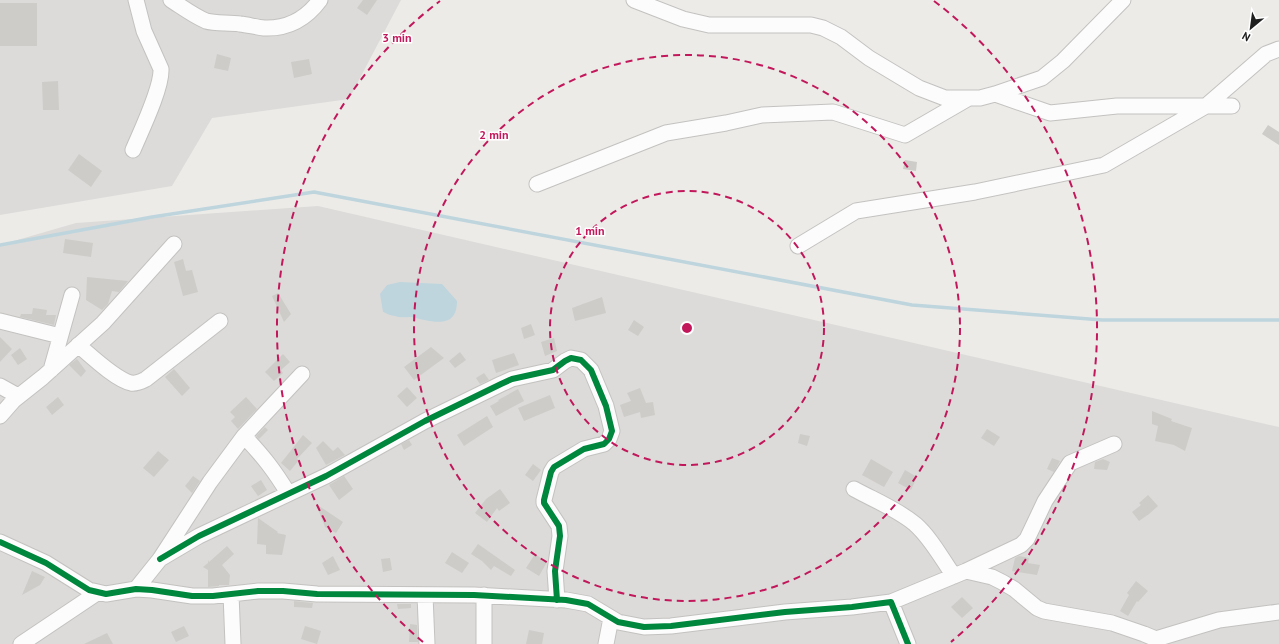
<svg xmlns="http://www.w3.org/2000/svg" width="1279" height="644" viewBox="0 0 1279 644" font-family="'PT Sans',sans-serif">
	<style>
		.residential { fill: #dcdbd9 }
		.water { fill: #bed5de }
		.lines { fill: none; stroke-linecap: round; stroke-linejoin: round }
		.stream { stroke: #bed5de; stroke-width: 3.5 }
		.building { fill: #ceccc9 }
		.minor-casing { stroke: #c3c2c0; stroke-width: 17 }
		.minor { stroke: #fcfcfc; stroke-width: 15 }
		.cycleway-casing { stroke: #fff; stroke-width: 8 }
		.cycleway { stroke: #00873e; stroke-width: 6 }
		.ring { fill: none; stroke: #c2185b; stroke-width: 2; stroke-dasharray: 7 5 }
		.centre { fill: #c2185b; stroke: #fff; stroke-width: 2 }
		.ring-label { font-size: 12px; text-anchor: middle; font-weight: bold; fill: #c2185b; stroke: #fff; stroke-width: 3; stroke-linejoin: round; paint-order: stroke }
	</style>
	<rect width="100%" height="100%" fill="#edebe8"/>
	<!-- residential -->
	<path class="residential" d="M0,0H401L349,99L212,118L172,186L0,215Z
		M318,206L1279,427V644H0V245L76,223Z"/>
	<!-- water -->
	<path class="water" d="M400,282L442,284L457,301C457,332 429,320 410,317C405,317 400,318 395,316C391,316 386,313 383,312L380,294L387,285Z"/>
	<g class="lines">
		<!-- stream -->
		<path class="stream" d="M0,245L152,217L314,192L912,305L1102,320H1279"/>
	</g>
	<!-- building -->
	<path class="building" d="M363,0H377L367,15L357,8Z
		M0,3H37V46H0Z
		M217,54L231,58L228,71L214,68Z
		M309,59L312,74L294,78L291,62Z
		M58,81L59,110H43L42,82Z
		M1268,125L1279,132V145L1262,134Z
		M79,154L102,171L91,187L68,170Z
		M905,160L917,162L916,171L903,169Z
		M65,239L93,243L91,257L63,253Z
		M183,259L186,271L192,270L198,292L183,296L174,262Z
		M87,277L128,281L119,292L112,291L108,304L102,310L86,300Z
		M278,293L291,314L284,322L272,296Z
		M602,297L606,313L575,321L572,308Z
		M33,308L47,310L46,315H56L54,325L20,317L21,314H32Z
		M634,320L644,327L638,336L628,330Z
		M531,324L535,335L524,339L521,328Z
		M0,337L12,349L0,362Z
		M554,338L557,351L545,356L541,342Z
		M431,347L444,358L414,380L404,367Z
		M20,348L27,359L18,365L11,355Z
		M460,352L466,360L455,368L449,361Z
		M514,353L519,365L496,373L492,360Z
		M283,354L290,362L281,370L283,373L274,381L265,372Z
		M77,359L86,371L81,377L69,365Z
		M174,369L190,388L182,396L165,377Z
		M484,373L489,380L480,384L476,378Z
		M407,387L417,398L407,407L397,396Z
		M640,388L646,403L653,402L655,415L641,418L640,412L624,417L620,405L631,401L627,393Z
		M518,389L524,401L496,416L490,406L499,401L498,400Z
		M550,395L555,408L524,421L518,408Z
		M58,397L64,405L52,415L46,407Z
		M246,397L257,409L238,429L231,421L235,417L230,412Z
		M1152,411L1172,419L1171,421L1192,428L1185,451L1174,445L1155,441L1158,426L1152,424Z
		M487,416L493,427L464,446L457,435Z
		M265,427L268,430L259,439L256,436Z
		M987,429L1000,437L994,446L981,438Z
		M800,434L810,436L807,446L798,443Z
		M303,435L312,443L297,459L299,460L290,471L281,463Z
		M409,440L412,445L404,450L401,444Z
		M323,441L333,451L338,447L345,455L326,465L316,448Z
		M158,451L169,460L154,477L143,468Z
		M1052,458L1060,461L1054,472L1047,469Z
		M871,459L893,472L884,487L862,475Z
		M1103,459L1110,462L1107,470L1094,469L1095,462Z
		M533,464L541,470L533,481L525,475Z
		M905,470L917,477L911,490L898,483Z
		M193,476L200,481L192,493L185,486Z
		M344,476L353,489L339,500L329,485Z
		M261,480L267,490L258,496L251,486Z
		M500,489L510,503L499,511L497,508L487,522L475,513L486,499Z
		M1148,495L1158,506L1149,514L1139,521L1132,512L1141,505L1139,503Z
		M316,504L343,522L336,533L325,527Z
		M258,518L278,532L277,533L286,535L282,555L266,554V545L257,544Z
		M478,544L515,570L511,576L494,566L491,570L482,561L471,554Z
		M227,546L234,554L222,565L230,575L229,585H219V586L208,587V570L203,567L208,563V560L209,562Z
		M452,552L469,563L462,573L445,563Z
		M535,554L547,562L539,576L526,568Z
		M333,556L340,570L328,575L322,563Z
		M1019,556L1029,558L1028,563L1040,565L1037,575L1012,571L1015,558Z
		M390,558L392,570L383,572L381,559Z
		M32,571L45,577L40,585L22,595Z
		M1136,581L1148,591L1138,602L1137,601L1128,616L1120,611L1129,595L1127,593Z
		M962,597L973,608L962,618L951,607Z
		M294,601L313,603L312,608L294,607Z
		M397,604H411V608L398,609Z
		M410,624L417,625L418,642H409Z
		M184,626L189,636L176,642L171,632Z
		M305,626L321,631L317,644L301,639Z
		M529,630L544,633L542,644H526Z
		M107,633L113,644H84Z"/>
	<g class="lines">
		<defs>
			<path id="minor" d="M171,0C182,7 194,16 206,21C216,24 229,22 240,24C248,25 256,27 264,28C288,29 306,19 320,0
				M634,0L683,19L709,25H811L823,28L841,37L869,58L919,88L945,98H980L995,94L1042,78L1063,61L1123,0
				M995,94L1050,113L1117,106H1232
				M133,150C141,131 162,88 161,69L144,31L136,0
				M537,184L666,133L726,123L762,115L833,112L905,135L969,98
				M798,246L856,211L975,192L1104,165L1206,106L1266,54L1279,49
				M0,321L60,336
				M78,345C91,356 116,380 131,383C137,384 142,381 146,379L220,321
				M51,370L72,295
				M0,386L18,396
				M0,416L14,400L43,377L103,323L174,244
				M244,436C263,456 274,470 288,493
				M854,489C874,500 897,509 915,524C931,538 942,559 954,576
				M0,542L46,563L89,590L106,594L136,589L152,590L192,596H213L258,591H283L317,594L474,595L566,600L588,604L618,622L644,627L671,626L785,612L852,607L891,602L908,644
				M160,559L199,536L326,476L425,421L501,384L512,379L553,370L565,361L571,358L581,360L591,370L606,406L612,431L609,439L604,444L584,449L554,467L551,472L544,500V503L559,526L560,536L555,571L557,600
				M966,571L1021,545L1027,539L1045,501L1070,463L1114,444
				M136,589L160,559L210,482L244,436L302,374
				M231,594L233,644
				M425,595L427,644
				M891,602L966,571L992,577L1002,582L1014,589L1037,608L1044,611L1112,623L1144,634L1156,639L1219,620L1279,612
				M21,644L97,593
				M484,644V595
				M606,644L611,618"/>
		</defs>
		<!-- minor casing -->
		<use href="#minor" class="minor-casing"/>
		<!-- minor -->
		<use href="#minor" class="minor"/>
		<defs>
			<path id="cycleway" d="M0,542L46,563L89,590L106,594L136,589L152,590L192,596H213L258,591H283L317,594L474,595L566,600L588,604L618,622L644,627L671,626L785,612L852,607L891,602L908,644
				M160,559L199,536L326,476L425,421L501,384L512,379L553,370L565,361L571,358L581,360L591,370L606,406L612,431L609,439L604,444L584,449L554,467L551,472L544,500V503L559,526L560,536L555,571L557,600"/>
		</defs>
		<!-- cycleway casing -->
		<use href="#cycleway" class="cycleway-casing"/>
		<!-- cycleway -->
		<use href="#cycleway" class="cycleway"/>
	</g>
	<!-- distance rings -->
	<g class="ring">
		<circle cx="687" cy="328" r="137"/>
		<circle cx="687" cy="328" r="273"/>
		<path d="M423 642A410 410 0 0 1 440 1M934 1A410 410 0 0 1 951 642"/>
	</g>
	<circle cx="687" cy="328" r="6" class="centre"/>
	<g class="ring-label">
		<text x="397" y="42">3 min</text>
		<text x="494" y="139">2 min</text>
		<text x="590" y="235">1 min</text>
	</g>
	<!-- north arrow -->
	<g transform="translate(1251 28) rotate(209)" stroke="#ffffff" stroke-width="3" paint-order="stroke">
	<path d="M0-3L7 15L0 10L-7 15Z" fill="#1f1f1f"/>
	<text y="-6" font-size="11" font-weight="bold" text-anchor="middle" fill="#1f1f1f">N</text>
	</g>
</svg>
